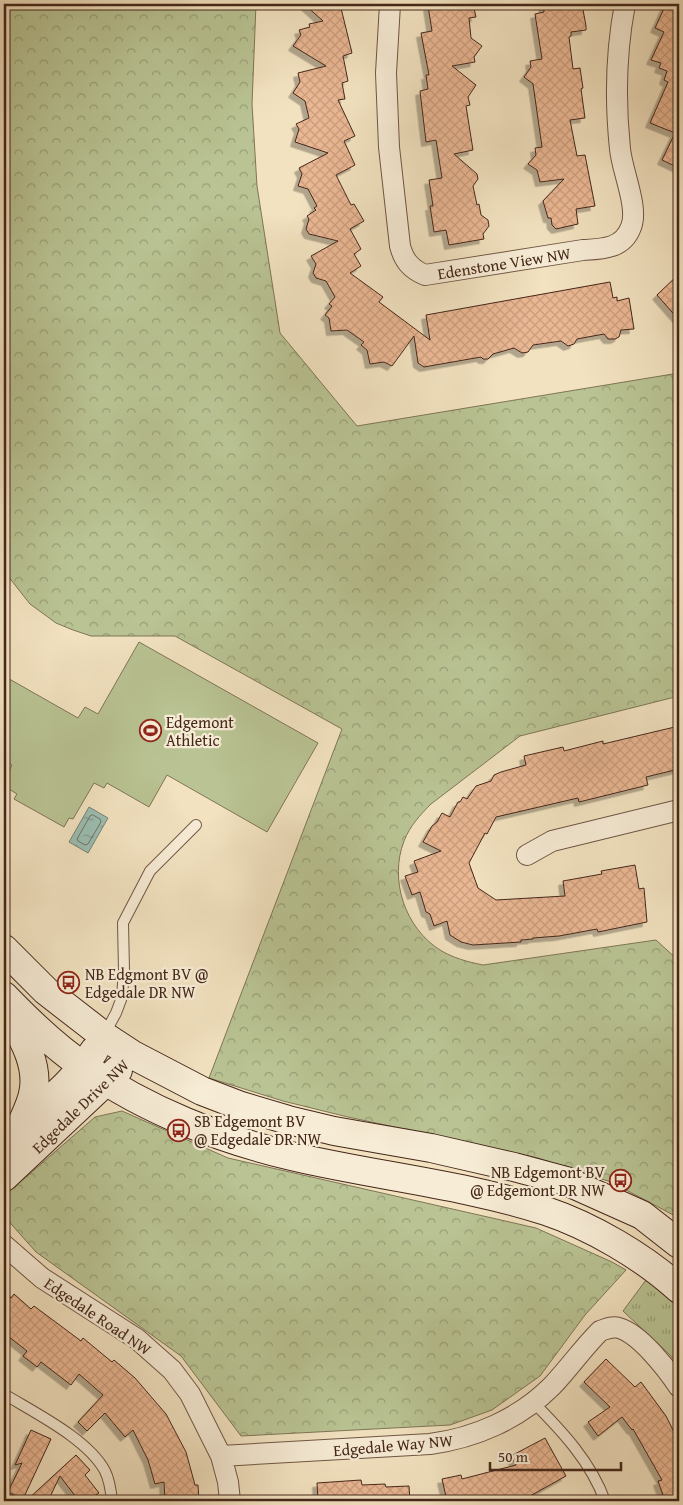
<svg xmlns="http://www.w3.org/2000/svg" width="683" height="1505" viewBox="0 0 683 1505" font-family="'Gentium Book Plus',serif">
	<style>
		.grass { fill: url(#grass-tufts); stroke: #7f7556 }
		.park { fill: url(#park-crowns); stroke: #7f7556 }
		.pitch { fill: #b9c393; stroke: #7f7556 }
		.water { fill: url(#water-ripples); stroke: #798275 }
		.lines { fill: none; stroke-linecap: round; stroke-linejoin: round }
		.shore { stroke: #707266; stroke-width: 1 }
		.building { fill: url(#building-cross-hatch); stroke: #45271a; filter: url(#shadow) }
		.lane-casing { stroke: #705644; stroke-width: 12 }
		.street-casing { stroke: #705644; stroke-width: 22 }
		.secondary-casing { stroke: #45271a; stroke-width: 30 }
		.lane { stroke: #f7ecd6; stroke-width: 10 }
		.street { stroke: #f7ecd6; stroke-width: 20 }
		.secondary { stroke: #f7ecd6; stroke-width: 28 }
		.labels { text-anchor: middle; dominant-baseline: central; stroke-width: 4.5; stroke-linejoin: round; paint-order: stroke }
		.street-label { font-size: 16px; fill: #45271a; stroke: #f7ecd6 }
		.poi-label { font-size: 16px; fill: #45271a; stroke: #f7ecd6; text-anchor: start }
	</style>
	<defs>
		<pattern id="grass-tufts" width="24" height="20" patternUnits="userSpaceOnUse" patternTransform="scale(1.25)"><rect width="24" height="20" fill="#b9c393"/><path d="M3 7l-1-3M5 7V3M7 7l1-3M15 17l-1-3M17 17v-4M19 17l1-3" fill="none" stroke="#989e77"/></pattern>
		<pattern id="park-crowns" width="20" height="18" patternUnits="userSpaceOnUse" patternTransform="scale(1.25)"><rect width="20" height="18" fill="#b9c393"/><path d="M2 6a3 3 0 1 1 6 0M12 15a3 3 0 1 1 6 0" fill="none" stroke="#989e77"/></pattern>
		<pattern id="water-ripples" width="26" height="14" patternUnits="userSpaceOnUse" patternTransform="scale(1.25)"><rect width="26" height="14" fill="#9bbeb2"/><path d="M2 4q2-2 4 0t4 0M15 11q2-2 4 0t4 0" fill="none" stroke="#809a90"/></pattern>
		<pattern id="building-cross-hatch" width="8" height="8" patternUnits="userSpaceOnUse" patternTransform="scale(1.25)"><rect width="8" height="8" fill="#eab793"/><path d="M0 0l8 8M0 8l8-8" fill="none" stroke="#ca9d7e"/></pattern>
		<filter id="shadow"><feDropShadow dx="-4.5" dy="4.5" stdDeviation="0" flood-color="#0004"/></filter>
	</defs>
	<rect width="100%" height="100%" fill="#f2e2c0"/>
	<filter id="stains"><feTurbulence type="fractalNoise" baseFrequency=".004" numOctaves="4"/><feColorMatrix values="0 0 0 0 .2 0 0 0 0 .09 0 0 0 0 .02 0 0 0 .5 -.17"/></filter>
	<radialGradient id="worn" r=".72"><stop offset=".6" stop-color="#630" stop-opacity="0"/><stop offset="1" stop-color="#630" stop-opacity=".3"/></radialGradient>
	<!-- grass -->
	<path class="grass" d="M646,1280L679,1307V1366L670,1355L623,1311Z"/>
	<!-- park -->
	<path class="park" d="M4,4H256L252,104L257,186L280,333L357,426L679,373V696L520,736L431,804C420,815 410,826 404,841C389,880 405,928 440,950C453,958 468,962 483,965L656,940L679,961V1218L611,1182L538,1158L348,1117L283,1101L209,1078L342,729L175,636H91L73,630L56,623L30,604L4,571Z
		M122,1111L228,1158L536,1228L612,1262L626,1270L585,1315L540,1376L492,1410L450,1425L241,1436L181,1356L36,1252L4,1216V1196L95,1117Z"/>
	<!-- pitch -->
	<path class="pitch" d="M139,642L318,743L267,832L167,775L149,807L107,783L104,788L94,783L73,819L69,818L64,827L14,799L17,794L4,786V780L12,765L4,760V676L78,718L85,707L98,714Z"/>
	<!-- water -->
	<path class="water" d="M89,807L108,818L88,853L69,842Z"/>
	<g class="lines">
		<!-- shore -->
		<path class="shore" d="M93,815L100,819L101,822L88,844L85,845L78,841L77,839L90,816Z"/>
	</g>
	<!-- building -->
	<path class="building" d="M304,4H340L352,53L343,56L348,81L342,83L345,99L338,100L355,136L344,141L355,165L336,175L351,205L354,204L364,221L350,229L361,249L354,254L361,266L350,273L383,297L379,302L430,340L426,315L610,282L613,298L617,297V301L629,298L634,329L621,330L619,337L615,339H608L604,334L577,339L574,344L568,346L561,341L533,345L528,352L522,353L514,348L493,354L488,359H483L481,357L424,367L418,363L414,336L392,366L384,362L370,364L367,350L361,345L364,342L347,330L331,331L329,318L325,315L332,306L329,304L335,297L326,281L316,278L313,273L316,264L311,256L338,241L309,234L306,229L309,219L307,216L316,210L314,208L317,206L308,189L298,186L302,174L299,168L328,153L295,142L299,129L296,124L309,118L305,101L293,93L300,82L298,73L326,66L293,46L301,35L299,30L310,27L309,24L323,21Z
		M437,4H473L476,17L469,18L471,38L482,46L474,57L475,62L452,66L476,85L468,97L470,105L466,106L473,150L454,154L477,174L478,179L473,186L477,205L479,204L481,215L488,220L489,226L483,234L484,239L449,245L446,230L434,232L430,206H433L429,180L442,178L436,140L426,142L420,91L428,89L426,75H429L421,33L432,31L428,6Z
		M543,4H582L586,26V30L571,32V36L569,37L573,69L580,68L583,88L581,89L585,118L570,120L577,156L585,155L595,206L576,209L578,224L556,229L552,225L551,218H548L543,201L564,179L540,182L537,170L528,164L536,155L535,148L542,147L533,84L524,77L531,67L530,61L542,59L535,14L544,12Z
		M666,4H679V168L662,160L675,133L650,123L668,82L664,80L667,71L659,68L661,63L651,60L664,32L655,28Z
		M679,274V320L657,295Z
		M679,726V769L646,777L648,785L579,802L578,798L496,817L487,834L485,833L469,863L478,888L496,900L565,896L563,881L602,874L601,871L635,865L639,889L644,888L647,922L598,932L597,929L559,936L533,938V939L521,940V942L473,945L461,942L450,935L447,921L434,926L430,914L426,912L420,892L412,895L405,876L418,872L414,861L441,851L423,842L432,826L437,822L442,813L450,817L458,802H460L463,797L467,799L476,786L491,781L494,775L501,772L526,765L524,756L563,747L564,751L603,741V744Z
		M4,1289L11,1298L14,1294L31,1309L34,1306L81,1341L83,1338L112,1362L114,1360L135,1378L166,1414L186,1452L195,1485H198L199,1501H165L164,1482L155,1484L148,1460L133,1430L125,1437L105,1413L87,1431L78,1422L103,1395L79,1374L71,1385L41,1362L37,1367L23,1356L27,1351L4,1333Z
		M606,1359L635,1387L641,1382L666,1416L676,1436L674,1437L679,1445L676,1447L679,1452V1501H665L658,1481L662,1480L633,1429L632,1430L622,1417L598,1436L588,1422L610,1407L584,1382Z
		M31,1430L51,1439L23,1499L8,1492L22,1463L15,1465Z
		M545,1438L566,1476L521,1501H447L442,1479L461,1475L462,1479L516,1465L511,1456Z
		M76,1455L90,1470L85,1475L99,1493L87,1501H79L60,1476L48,1501H26Z
		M361,1480L362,1485L385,1484L386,1487L409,1486L410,1501H318L317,1483Z"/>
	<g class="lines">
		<defs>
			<path id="lane" d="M104,1035L116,1013L122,997L124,970L123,923L150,871L196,825
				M4,1394C35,1413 88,1439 105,1471C110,1481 111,1491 112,1501
				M533,1402C562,1431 591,1462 605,1501"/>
			<path id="street" d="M390,4L386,73L389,147L400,246C404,261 411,269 425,275L583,250C602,249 623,249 631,227C639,208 622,171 620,149C615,101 616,51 625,4
				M527,855L552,841L679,810
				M4,1245L42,1278L137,1339L172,1370L190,1394L221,1456L228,1482L230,1501
				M221,1456L430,1444C475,1438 519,1419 552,1386C569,1368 583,1348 600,1331C606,1329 612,1326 619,1328C640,1334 667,1369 679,1387"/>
			<path id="secondary" d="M4,949L46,991L104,1036L133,1055L202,1091L241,1106L288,1120L334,1131L431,1148L514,1167L566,1181L642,1215L679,1244
				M4,996C29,1022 56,1048 86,1068C146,1110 220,1139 291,1156C375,1176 463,1184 546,1211C591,1226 644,1257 679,1289
				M7,1010C21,1035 40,1064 33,1094C31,1104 26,1114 22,1123
				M4,1141C35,1111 71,1087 94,1051
				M4,1177L118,1070"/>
		</defs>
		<!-- lane casing -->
		<use href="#lane" class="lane-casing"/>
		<!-- street casing -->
		<use href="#street" class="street-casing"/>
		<!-- secondary casing -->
		<use href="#secondary" class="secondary-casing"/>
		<!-- lane -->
		<use href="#lane" class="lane"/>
		<!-- street -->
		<use href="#street" class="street"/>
		<!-- secondary -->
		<use href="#secondary" class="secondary"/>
	</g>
	<!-- icons -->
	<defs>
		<symbol id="stadium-ring" viewBox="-11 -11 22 22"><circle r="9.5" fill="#f7ecd6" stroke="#8f2418" stroke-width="1.5"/><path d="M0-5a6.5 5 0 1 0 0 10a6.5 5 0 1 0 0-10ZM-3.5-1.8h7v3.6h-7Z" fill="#8f2418"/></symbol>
		<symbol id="bus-ring" viewBox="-11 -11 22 22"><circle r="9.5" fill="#f7ecd6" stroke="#8f2418" stroke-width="1.5"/><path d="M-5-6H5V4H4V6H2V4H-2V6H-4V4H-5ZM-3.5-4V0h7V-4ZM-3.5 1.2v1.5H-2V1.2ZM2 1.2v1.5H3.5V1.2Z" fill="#8f2418"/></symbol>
	</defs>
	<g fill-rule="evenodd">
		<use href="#stadium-ring" x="138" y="718" width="25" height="25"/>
		<use href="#bus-ring" x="56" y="970" width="25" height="25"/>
		<use href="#bus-ring" x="166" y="1118" width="25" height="25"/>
		<use href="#bus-ring" x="608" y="1168" width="25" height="25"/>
	</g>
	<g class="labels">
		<!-- street labels -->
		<g class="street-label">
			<text transform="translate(504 263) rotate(-9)">Edenstone View NW</text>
			<text transform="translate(80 1106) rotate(-44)">Edgedale Drive NW</text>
			<text transform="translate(98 1316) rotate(34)">Edgedale Road NW</text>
			<text transform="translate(393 1445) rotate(-5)">Edgedale Way NW</text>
		</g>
		<!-- poi labels -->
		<g class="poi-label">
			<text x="166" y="722">Edgemont<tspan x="166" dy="18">Athletic</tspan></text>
			<text x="85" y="974">NB Edgmont BV @<tspan x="85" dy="18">Edgedale DR NW</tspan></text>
			<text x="194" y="1121">SB Edgemont BV<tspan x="194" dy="18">@ Edgedale DR NW</tspan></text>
			<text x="605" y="1172" text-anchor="end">NB Edgemont BV<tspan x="605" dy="18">@ Edgemont DR NW</tspan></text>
		</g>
	</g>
	<!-- margin -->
	<rect width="683" height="1505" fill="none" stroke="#f2e2c0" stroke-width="20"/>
	<rect x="5" y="5" width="673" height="1495" fill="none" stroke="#45271a" stroke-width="2.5"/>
	<rect x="10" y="10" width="663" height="1485" fill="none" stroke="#45271a"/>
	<!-- scale -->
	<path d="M490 1462v8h131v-8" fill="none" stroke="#45271a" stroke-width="2.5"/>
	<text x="498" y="1462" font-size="15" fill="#45271a" stroke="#f7ecd6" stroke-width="4" paint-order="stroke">50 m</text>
	<rect width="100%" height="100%" filter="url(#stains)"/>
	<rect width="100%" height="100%" fill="url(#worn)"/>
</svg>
